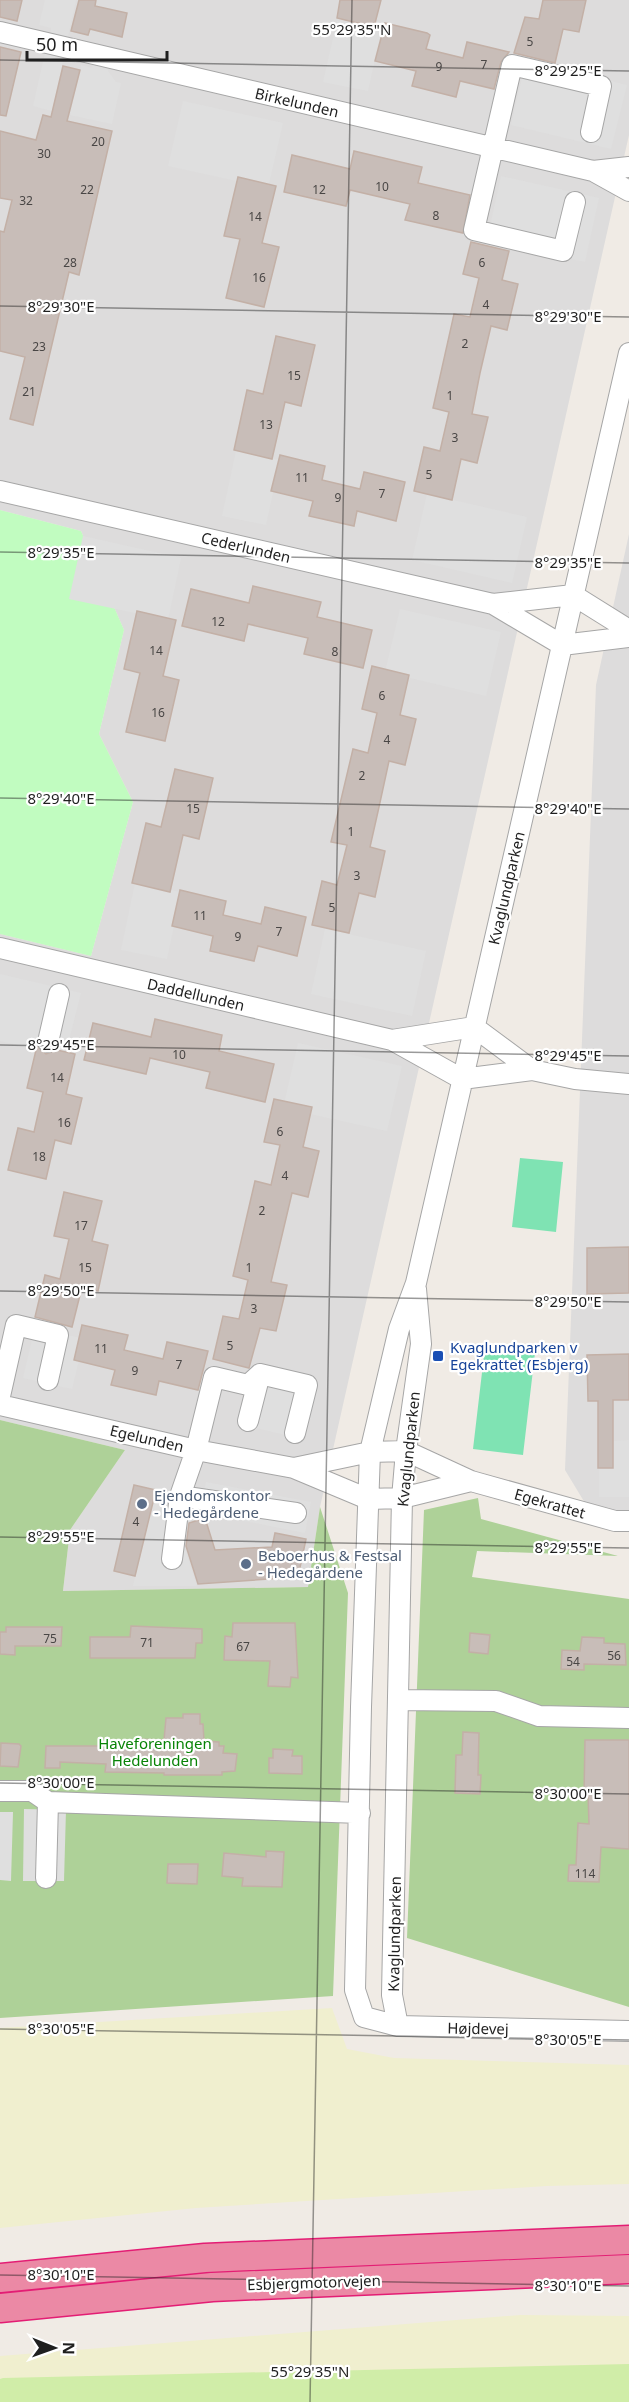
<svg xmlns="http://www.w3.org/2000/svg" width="629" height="2402" viewBox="0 0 629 2402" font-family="'Noto Sans',sans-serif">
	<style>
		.residential { fill: #dddcdc }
		.farmland { fill: #f0efcf }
		.grass { fill: #d0eda8 }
		.forest { fill: #aed198 }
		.park { fill: #c1fcc0 }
		.pitch { fill: #7fe3b3 }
		.parking { fill: #dfdfdf }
		.building { fill: #c8bdb8; stroke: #c3b0a6; stroke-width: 1.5 }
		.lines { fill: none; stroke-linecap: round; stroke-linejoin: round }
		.minor-casing { stroke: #a6a6a6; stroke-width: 22 }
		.highway-casing { stroke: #e31d74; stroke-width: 31 }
		.minor { stroke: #fff; stroke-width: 20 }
		.highway { stroke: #eb89a5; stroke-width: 28 }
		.ticks { fill: none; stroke: #1f1f1f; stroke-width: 1.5; stroke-opacity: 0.45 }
		.transit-dot { fill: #1a4fb4; stroke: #fff; stroke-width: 2 }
		.service-dot { fill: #5c6f8a; stroke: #fff; stroke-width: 2 }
		.labels { text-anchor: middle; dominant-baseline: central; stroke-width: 4.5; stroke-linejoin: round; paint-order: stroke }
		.number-label { font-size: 12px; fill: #494645 }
		.street-label { font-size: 15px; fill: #1f1f1f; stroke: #fff }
		.transit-label { font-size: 15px; fill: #164399; stroke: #fff; text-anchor: start }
		.service-label { font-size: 15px; fill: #4e5e75; stroke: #fff; text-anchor: start }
		.park-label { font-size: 15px; fill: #088306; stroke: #fff }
		.ticks-label { font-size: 15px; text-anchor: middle; fill: #1f1f1f; stroke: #fff; stroke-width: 4.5; stroke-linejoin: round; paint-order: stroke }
	</style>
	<rect width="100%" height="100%" fill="#f0ebe5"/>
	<!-- residential -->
	<path class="residential" d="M0,0H629V135L320,1507L308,1587L63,1591L70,1530L125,1450L0,1420V934L91,956L133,802L99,734L124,630L81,531L0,510Z
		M629,534V1514L588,1508L565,1470L596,685Z"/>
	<!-- farmland -->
	<path class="farmland" d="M332,2008L347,2049L394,2058L629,2065V2184L547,2186L196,2208L0,2228V2028Z
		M521,2315L629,2316V2402H0V2356Z"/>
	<!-- grass -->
	<path class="grass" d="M629,2364V2402H0V2379L3,2378Z"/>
	<!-- forest -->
	<path class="forest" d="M0,1420L125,1450L70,1530L63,1591L308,1587L320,1507L348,1593L333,1996L0,2018Z
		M478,1498L481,1519L618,1556L477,1551L472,1577L629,1599V2007L407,1938L424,1510Z"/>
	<!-- park -->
	<path class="park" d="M0,510L81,531L124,630L99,734L133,802L91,956L0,934Z"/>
	<!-- pitch -->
	<path class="pitch" d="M520,1158L563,1162L556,1232L512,1227Z
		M485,1347L535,1353L523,1455L473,1449Z"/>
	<!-- parking -->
	<path class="parking" d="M45,0H76L67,41L50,37L51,28L39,25Z
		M337,21L381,32L368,91L323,82Z
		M45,53L64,57L52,111L33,106Z
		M94,61L110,65L108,71L116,82L121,83L112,124L70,115L81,65L92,68Z
		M526,61L627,85L611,149L511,125Z
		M183,101L283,123L268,188L168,166Z
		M501,176L599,198L585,262L487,240Z
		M236,451L280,460L266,525L222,516Z
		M427,494L527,517L512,583L412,560Z
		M83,536L181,558L168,620L69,599Z
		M400,609L501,632L486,696L385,672Z
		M135,883L181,892L167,959L121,950Z
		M325,929L426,951L412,1016L311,994Z
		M0,974L81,993L65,1056L0,1041Z
		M298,1043L402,1066L387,1131L283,1108Z
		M35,1327L84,1339L72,1389L23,1378Z
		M254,1368L316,1383L302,1439L240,1424Z
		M629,1440V1497H599V1467H614V1441Z
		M206,1482L311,1502L305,1533L200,1512Z
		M153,1501L171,1505L197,1586H133Z
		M24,1809L66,1810L64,1881H23Z
		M0,1812H13L11,1881L0,1880Z"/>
	<!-- building -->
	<path class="building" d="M0,0H22L17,21L0,17Z
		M79,0H96L95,6L127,13L122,37L90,29L88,35L71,31Z
		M340,0H381L374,27L337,18Z
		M543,0H586L579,32L563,29L555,63L514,53L525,17L539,19Z
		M385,23L427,33L430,35L426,49L463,58L467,42L509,52L501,62L494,89L460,81L456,97L412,86L416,71L375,61Z
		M0,47L21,52L6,116L0,115Z
		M63,66L80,70L67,121L112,131L79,275L69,272L33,425L10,419L25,357L0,351V231L4,232L12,200L0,198V131L36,140L43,115L51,117Z
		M354,151L422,167L418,183L470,195L463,233L405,220L410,204L350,190L346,206L284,192L292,155L350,169Z
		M238,177L276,186L262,243L279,247L264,307L226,298L240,239L224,236Z
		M471,242L509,251L502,280L518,284L507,330L491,326L480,373L472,414L488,417L477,463L461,459L452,500L414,491L424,447L440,451L449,412L433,408L454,314L470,317L479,278L463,274Z
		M276,336L315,345L301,406L285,402L272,459L234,450L247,390L263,394Z
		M280,455L325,466L322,480L360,489L364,472L405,482L396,521L357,511L354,526L309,516L313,501L271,491Z
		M253,586L321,602L317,617L372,630L363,668L304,654L308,638L248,624L244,641L182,626L191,589L249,603Z
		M137,611L176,620L163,676L179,680L165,741L126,732L140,673L124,669Z
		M372,666L409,675L400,715L416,719L405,765L389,761L379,807L370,847L385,851L375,897L359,893L349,933L312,925L322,881L337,885L347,845L331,842L353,749L368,753L377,713L362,709Z
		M175,769L213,778L199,839L183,835L170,892L132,883L146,823L161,827Z
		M180,890L226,901L223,915L261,924L265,907L306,917L297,956L258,946L254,961L210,951L213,936L172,926Z
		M155,1019L222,1035L219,1051L274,1064L265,1102L206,1088L210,1072L150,1058L146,1074L84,1060L93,1023L151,1037Z
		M37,1046L46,1054L57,1050L75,1054L66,1094L82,1098L71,1144L55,1140L46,1179L8,1170L18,1128L34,1132L43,1092L27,1088Z
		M274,1099L312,1107L303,1147L319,1151L308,1197L292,1193L271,1282L287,1285L276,1331L260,1328L249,1368L213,1359L223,1316L239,1319L248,1280L233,1276L255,1181L271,1185L280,1145L264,1142Z
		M64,1192L102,1201L92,1241L108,1245L98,1291L82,1287L72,1327L35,1317L45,1275L60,1279L69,1239L54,1236Z
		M629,1247V1293L587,1294V1248Z
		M82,1325L128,1335L124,1350L163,1359L167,1342L208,1351L198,1390L159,1381L156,1395L111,1385L115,1370L74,1360Z
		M629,1354V1400H613V1468H598V1401H588L587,1355Z
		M134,1485L156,1490L135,1576L114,1571Z
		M205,1518L215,1550L272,1547L275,1533L306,1539L298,1577L198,1584L186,1546L189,1523Z
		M233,1623H295L298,1678L291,1677L290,1687L268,1686L270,1661L224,1660L225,1636L232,1637Z
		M131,1626L202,1629V1643H196L195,1658H90V1637H130Z
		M6,1627H62L61,1646H15V1655L0,1654V1632H6Z
		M470,1633L490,1635L488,1654L469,1652Z
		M582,1637L604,1638V1643L625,1644L626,1665L584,1664V1670L561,1669L562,1650L580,1651Z
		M183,1714H200V1724H203L204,1741L219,1742V1746H224L223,1753L237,1754L235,1771L222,1772V1775H164V1773L105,1772L106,1764L60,1762V1768H45L46,1746H135V1739L164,1740L166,1718H183Z
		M463,1732L479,1733L478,1775H481L480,1794L455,1793L456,1755H462Z
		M585,1740H629V1849L601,1847L599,1882L568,1881L569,1865H576L578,1823L589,1824L588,1794H584Z
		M1,1743L19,1744L21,1746L18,1767L0,1766Z
		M273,1749L293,1750L292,1756H302V1774L269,1773V1758H273Z
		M266,1851L284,1852L282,1887L242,1886L243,1878L222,1876L224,1853L266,1857Z
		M168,1864H198L197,1884L167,1883Z"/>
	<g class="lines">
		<defs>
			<path id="minor" d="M0,32L593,171
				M629,167L593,171L629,191
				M575,202L563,251L474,230L512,65L601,86L591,132
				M629,353L416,1283L399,1329L370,1452L361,1707L355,1990L364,2017L398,2026L629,2031
				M0,491L493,604
				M629,630L573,595L493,604L562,645L629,637
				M0,948L392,1040
				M474,1027L532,1070L462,1079L392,1040Z
				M48,1042L59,994
				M532,1070L575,1079L629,1084
				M0,1396L16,1325L58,1335L48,1380
				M0,1405L196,1450L294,1468
				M248,1421L260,1374
				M406,1451L471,1481L402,1498L368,1499L294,1468L370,1452Z
				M471,1481L615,1521H629
				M180,1496L296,1513
				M172,1559L180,1496L196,1450L214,1377L248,1385L260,1374L307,1385L295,1433
				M399,1700L496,1701L539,1716L629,1718
				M0,1791H32L48,1802L360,1813
				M46,1878L48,1802
				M398,2026L392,1995L402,1498L406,1451L421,1344L416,1289"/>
			<path id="highway" d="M0,2278L205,2258L629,2240
				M0,2308L212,2287L629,2269"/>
		</defs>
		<!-- minor casing -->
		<use href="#minor" class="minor-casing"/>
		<!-- highway casing -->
		<use href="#highway" class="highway-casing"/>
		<!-- minor -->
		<use href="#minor" class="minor"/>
		<!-- highway -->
		<use href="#highway" class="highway"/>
	</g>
	<!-- ticks -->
	<path class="ticks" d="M0,60L629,71M0,306L629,317M0,552L629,563M0,798L629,809M0,1045L629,1056M0,1291L629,1302M0,1537L629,1548M0,1783L629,1794M0,2029L629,2040M0,2275L629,2286M310,2402L352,0"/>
	<!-- markers -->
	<rect class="transit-dot" x="432" y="1350" width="12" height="12" rx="3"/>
	<g class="service-dot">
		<circle cx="142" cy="1504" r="6"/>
		<circle cx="246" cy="1564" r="6"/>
	</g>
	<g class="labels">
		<!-- number labels -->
		<g class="number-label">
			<text x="530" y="41">5</text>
			<text x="484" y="64">7</text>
			<text x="439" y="66">9</text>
			<text x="98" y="141">20</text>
			<text x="44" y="153">30</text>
			<text x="382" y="186">10</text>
			<text x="87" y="189">22</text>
			<text x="319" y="189">12</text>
			<text x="26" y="200">32</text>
			<text x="436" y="215">8</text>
			<text x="255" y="216">14</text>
			<text x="70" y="262">28</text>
			<text x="482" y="262">6</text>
			<text x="259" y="277">16</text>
			<text x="486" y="304">4</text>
			<text x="465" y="343">2</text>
			<text x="39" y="346">23</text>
			<text x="294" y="375">15</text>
			<text x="29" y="391">21</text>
			<text x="450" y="395">1</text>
			<text x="266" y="424">13</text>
			<text x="455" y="437">3</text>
			<text x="429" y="474">5</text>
			<text x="302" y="477">11</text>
			<text x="382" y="493">7</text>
			<text x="338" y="497">9</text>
			<text x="218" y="621">12</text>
			<text x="156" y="650">14</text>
			<text x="335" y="651">8</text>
			<text x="382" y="695">6</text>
			<text x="158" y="712">16</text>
			<text x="387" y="739">4</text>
			<text x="362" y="775">2</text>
			<text x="193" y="808">15</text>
			<text x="351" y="831">1</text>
			<text x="357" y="875">3</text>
			<text x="332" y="907">5</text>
			<text x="200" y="915">11</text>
			<text x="279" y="931">7</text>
			<text x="238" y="936">9</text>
			<text x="179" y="1054">10</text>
			<text x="57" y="1077">14</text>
			<text x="64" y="1122">16</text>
			<text x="280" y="1131">6</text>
			<text x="39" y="1156">18</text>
			<text x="285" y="1175">4</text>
			<text x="262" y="1210">2</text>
			<text x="81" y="1225">17</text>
			<text x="85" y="1267">15</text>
			<text x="249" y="1267">1</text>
			<text x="254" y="1308">3</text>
			<text x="230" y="1345">5</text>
			<text x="101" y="1348">11</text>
			<text x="179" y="1364">7</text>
			<text x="135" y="1370">9</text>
			<text x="136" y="1521">4</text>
			<text x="50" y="1638">75</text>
			<text x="147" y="1642">71</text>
			<text x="243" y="1646">67</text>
			<text x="614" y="1655">56</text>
			<text x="573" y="1661">54</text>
			<text x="585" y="1873">114</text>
		</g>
		<!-- street labels -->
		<g class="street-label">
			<text transform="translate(297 102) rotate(13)">Birkelunden</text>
			<text transform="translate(246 547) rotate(13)">Cederlunden</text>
			<text transform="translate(506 888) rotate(-77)">Kvaglundparken</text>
			<text transform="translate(196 994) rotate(13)">Daddellunden</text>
			<text transform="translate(147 1438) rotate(13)">Egelunden</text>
			<text transform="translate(408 1449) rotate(-84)">Kvaglundparken</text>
			<text transform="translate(550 1503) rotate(16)">Egekrattet</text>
			<text transform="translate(394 1934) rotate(-89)">Kvaglundparken</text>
			<text transform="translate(478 2028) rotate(1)">Højdevej</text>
			<text transform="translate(314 2282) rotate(-2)">Esbjergmotorvejen</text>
		</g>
		<!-- transit labels -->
		<g class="transit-label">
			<text x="450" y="1347">Kvaglundparken v<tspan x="450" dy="17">Egekrattet (Esbjerg)</tspan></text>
		</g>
		<!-- service labels -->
		<g class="service-label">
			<text x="154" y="1495">Ejendomskontor<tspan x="154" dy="17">- Hedegårdene</tspan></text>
			<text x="258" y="1555">Beboerhus &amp; Festsal<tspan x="258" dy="17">- Hedegårdene</tspan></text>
		</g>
		<!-- park labels -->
		<g class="park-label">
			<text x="155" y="1743">Haveforeningen<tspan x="155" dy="17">Hedelunden</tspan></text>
		</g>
	</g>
	<g class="ticks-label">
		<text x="352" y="35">55°29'35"N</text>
		<text x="568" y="76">8°29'25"E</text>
		<text x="61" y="312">8°29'30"E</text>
		<text x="568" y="322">8°29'30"E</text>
		<text x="61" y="558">8°29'35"E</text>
		<text x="568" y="568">8°29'35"E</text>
		<text x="61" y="804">8°29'40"E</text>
		<text x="568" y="814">8°29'40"E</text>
		<text x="61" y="1050">8°29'45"E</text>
		<text x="568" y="1061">8°29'45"E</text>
		<text x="61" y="1296">8°29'50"E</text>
		<text x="568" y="1307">8°29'50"E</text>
		<text x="61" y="1542">8°29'55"E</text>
		<text x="568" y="1553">8°29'55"E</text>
		<text x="61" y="1788">8°30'00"E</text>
		<text x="568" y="1799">8°30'00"E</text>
		<text x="61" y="2034">8°30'05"E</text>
		<text x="568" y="2045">8°30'05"E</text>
		<text x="61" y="2280">8°30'10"E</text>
		<text x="568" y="2291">8°30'10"E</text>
		<text x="310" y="2377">55°29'35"N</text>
	</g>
	<!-- north arrow -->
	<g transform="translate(54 2348) rotate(91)" stroke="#ffffff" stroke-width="4.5" paint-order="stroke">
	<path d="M0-4.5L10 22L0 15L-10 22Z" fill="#1f1f1f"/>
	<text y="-9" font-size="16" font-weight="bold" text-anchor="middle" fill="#1f1f1f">N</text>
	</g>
	<!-- scale -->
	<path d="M27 51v9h140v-9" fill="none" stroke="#1f1f1f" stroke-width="3"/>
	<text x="36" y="51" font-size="18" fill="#1f1f1f" stroke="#ffffff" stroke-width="4.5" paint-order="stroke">50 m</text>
</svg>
